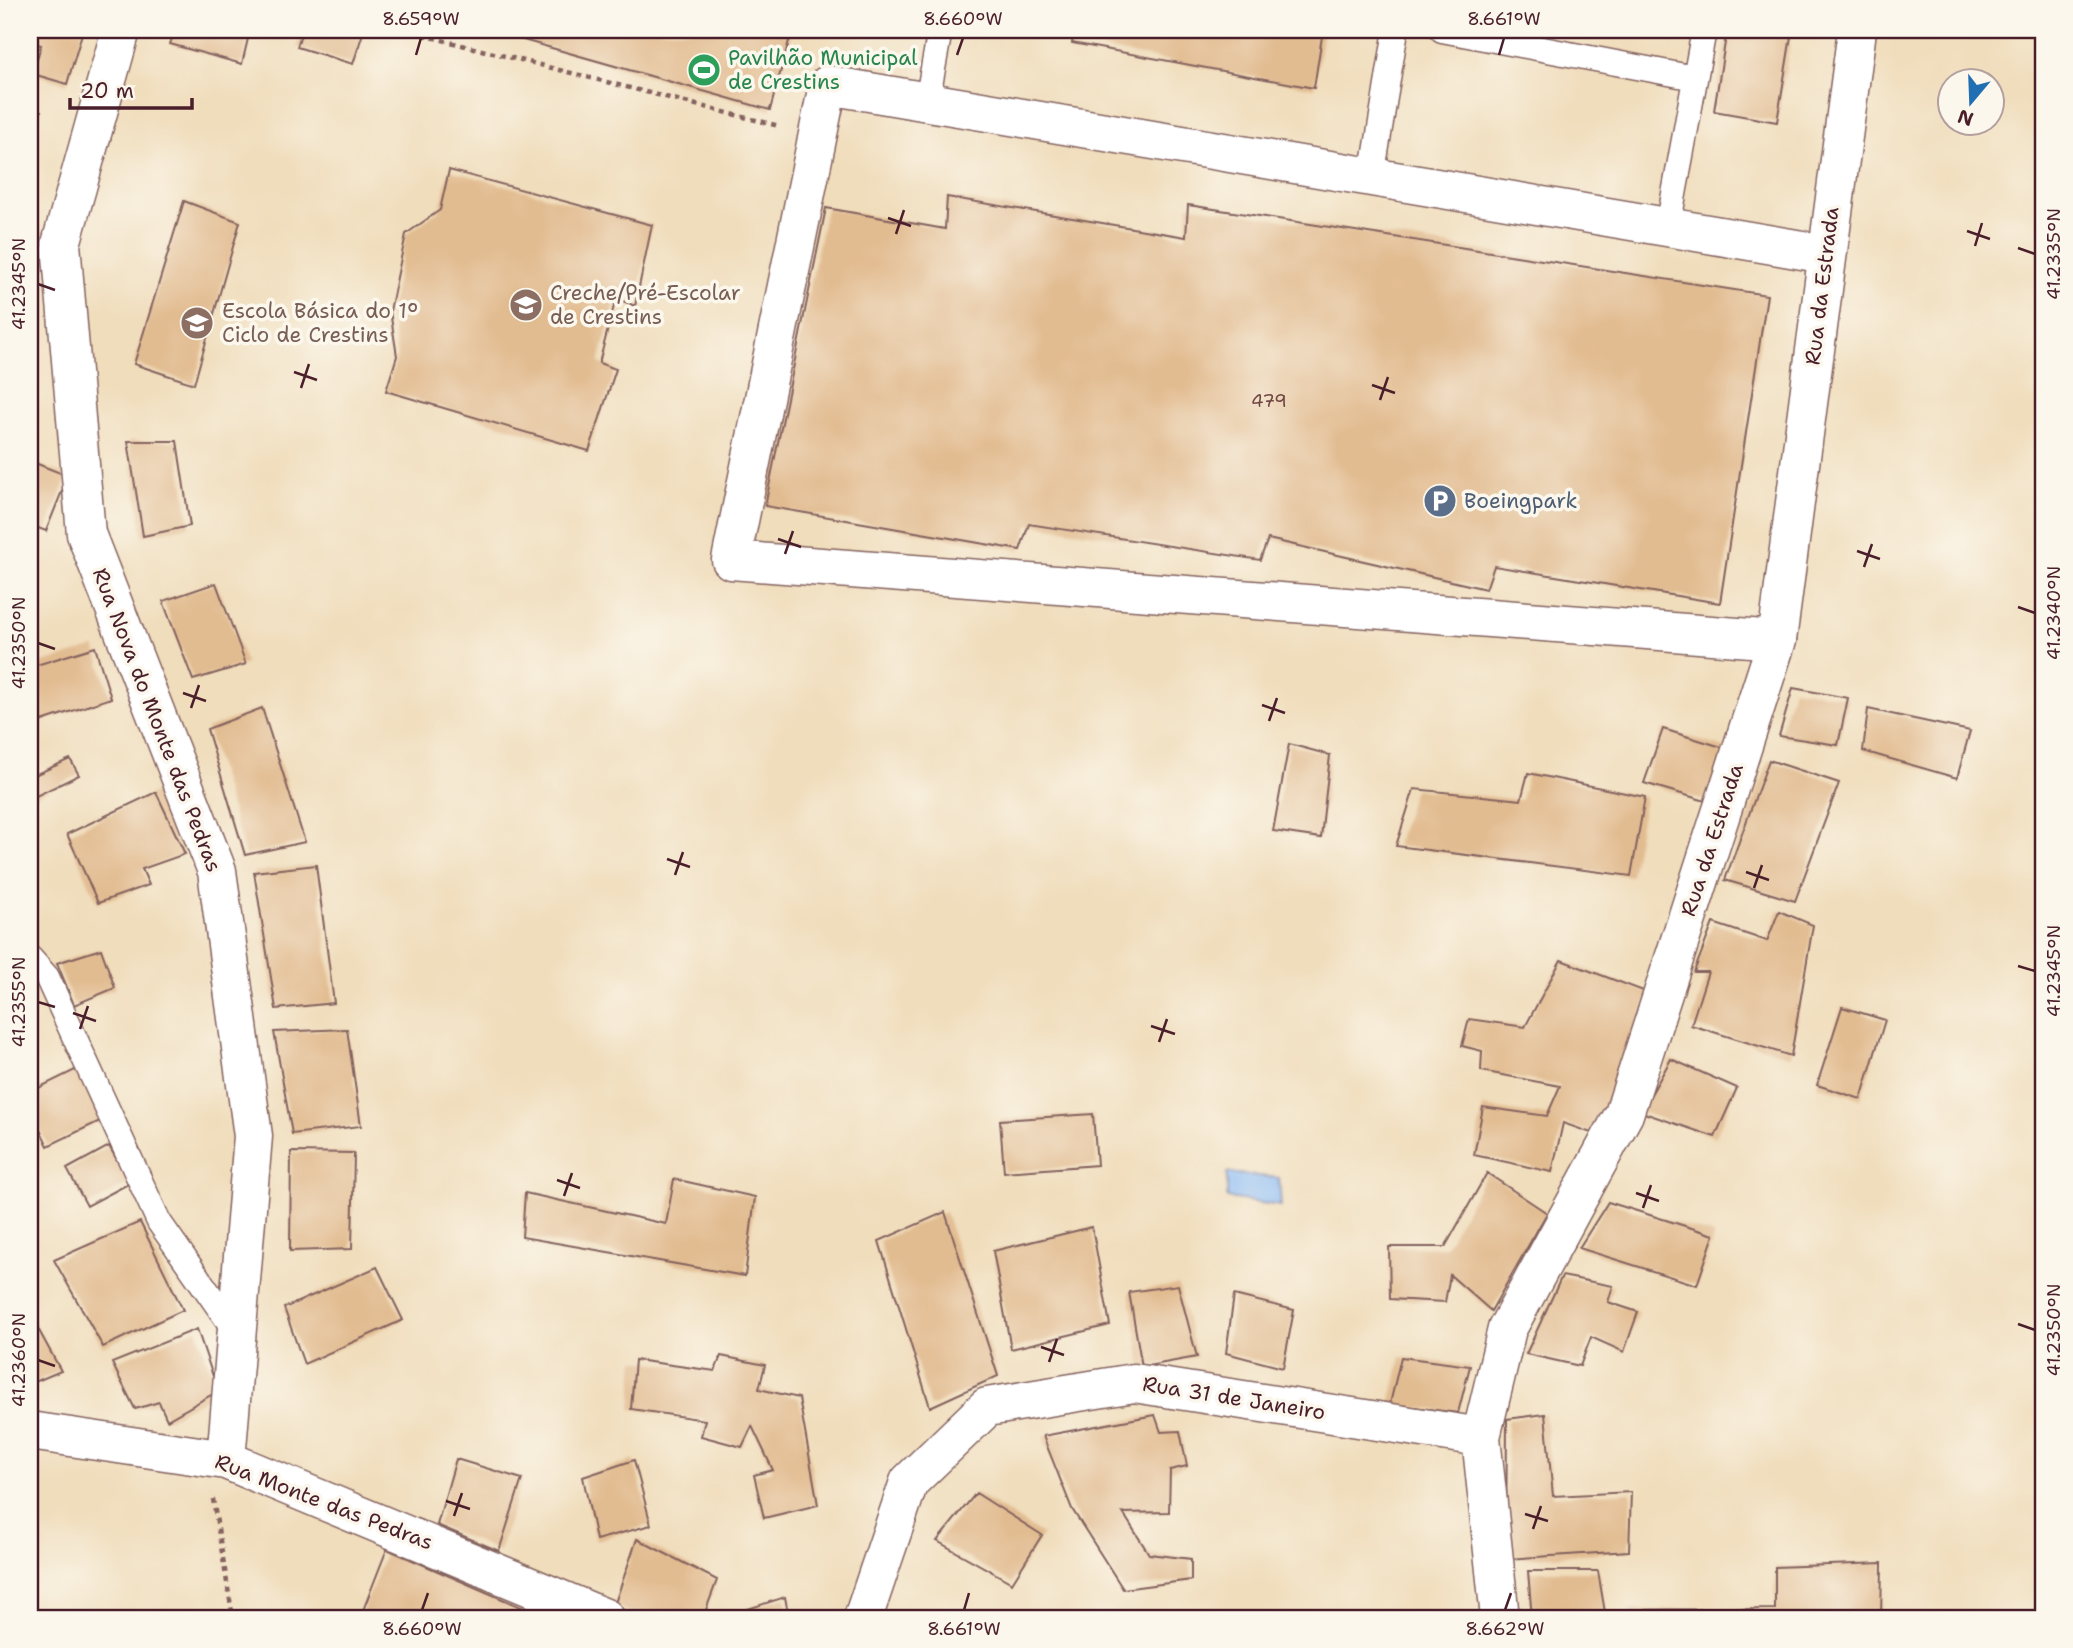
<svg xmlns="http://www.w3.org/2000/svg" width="2073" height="1648" viewBox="0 0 2073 1648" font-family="'Shantell Sans',sans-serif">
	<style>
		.water { fill: #88b9f4; stroke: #696c90; stroke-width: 2 }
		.building { fill: #e2bc91 }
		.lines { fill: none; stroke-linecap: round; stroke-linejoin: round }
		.lane-casing { stroke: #84625e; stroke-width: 27 }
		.street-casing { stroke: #84625e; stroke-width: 41 }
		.secondary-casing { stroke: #84625e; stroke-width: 41 }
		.path { stroke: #84625e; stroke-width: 4.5; stroke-dasharray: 5 5; stroke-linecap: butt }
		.lane { stroke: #fff; stroke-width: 24 }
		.street { stroke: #fff; stroke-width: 38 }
		.secondary { stroke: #fff; stroke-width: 38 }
		.ticks { fill: none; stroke: #4a1f2b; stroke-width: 2.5 }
		.labels { text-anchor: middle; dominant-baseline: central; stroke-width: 7; stroke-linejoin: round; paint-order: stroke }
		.number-label { font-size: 18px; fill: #704644 }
		.leisure-label { font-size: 21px; fill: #27864d; stroke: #fbf7ec; text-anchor: start }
		.street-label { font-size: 21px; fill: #4a1f2b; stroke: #fbf7ec }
		.education-label { font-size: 21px; fill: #785e54; stroke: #fbf7ec; text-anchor: start }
		.service-label { font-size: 21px; fill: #4e5e75; stroke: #fbf7ec; text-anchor: start }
		.neatline { fill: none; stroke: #4a1f2b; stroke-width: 2.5 }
		.ticks-label { font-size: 18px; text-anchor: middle; fill: #4a1f2b }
	</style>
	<rect width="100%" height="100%" fill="#fbf7ec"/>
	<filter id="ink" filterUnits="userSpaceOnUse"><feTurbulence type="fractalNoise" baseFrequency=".0143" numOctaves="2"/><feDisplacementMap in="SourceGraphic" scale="14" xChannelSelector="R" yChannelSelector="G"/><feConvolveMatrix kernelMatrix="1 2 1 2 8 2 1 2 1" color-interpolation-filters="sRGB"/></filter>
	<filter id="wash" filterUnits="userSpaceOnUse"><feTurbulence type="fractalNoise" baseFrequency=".00686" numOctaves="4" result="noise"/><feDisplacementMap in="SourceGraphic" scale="28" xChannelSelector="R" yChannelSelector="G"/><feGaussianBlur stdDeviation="1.57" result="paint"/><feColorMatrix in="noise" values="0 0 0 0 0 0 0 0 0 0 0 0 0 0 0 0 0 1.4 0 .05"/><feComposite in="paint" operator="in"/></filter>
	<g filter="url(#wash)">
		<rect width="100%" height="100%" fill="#f0ddbc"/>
		<!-- water -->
		<path class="water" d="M1227,1173L1279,1178L1281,1206L1227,1198Z"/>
		<g id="blocks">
			<!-- building -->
			<path class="building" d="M30,30H83L67,84L33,74L41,45L30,42Z
				M175,30H250L242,64L170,44Z
				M302,30H353L363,33L353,64L297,47Z
				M488,30H792L770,110Z
				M1074,30H1323L1314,88L1072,43Z
				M1727,30H1792L1777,122L1714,111Z
				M30,108L41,111L30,147Z
				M449,170L652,225L635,306L616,298L599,363L616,369L589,451L386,391L397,356L390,311L406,234L440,210Z
				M947,197L1186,237L1188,205L1767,295L1720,603L1494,566L1486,589L1268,539L1260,560L1029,524L1020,550L765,506L826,208L945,229Z
				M184,201L240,222L194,384L134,364Z
				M128,441H177L190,526L143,536Z
				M30,461L68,476L46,531L30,525Z
				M216,583L246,664L193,680L163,601Z
				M95,647L111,698L30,725V667Z
				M1793,688L1848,698L1838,745L1779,736Z
				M262,708L305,842L245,855L207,729Z
				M1868,709L1970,731L1957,778L1863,751Z
				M1663,729L1728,749L1709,802L1644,783Z
				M1289,744L1330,755L1321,838L1273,831Z
				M70,759L79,775L30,799V777Z
				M1769,760L1839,783L1795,901L1725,880Z
				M1528,773L1645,797L1631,876L1396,846L1414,789L1521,800Z
				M156,792L185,854L142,869L149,885L98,903L67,834Z
				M316,865L334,1003L276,1009L254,872Z
				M1779,911L1813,925L1791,1056L1691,1025L1708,972H1694L1713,923L1767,941Z
				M101,949L115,988L74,1005L57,963Z
				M1561,960L1649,993L1597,1135L1563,1123L1552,1172L1474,1155L1483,1107L1547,1116L1560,1086L1481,1071L1482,1051L1462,1046L1469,1019L1525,1027Z
				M1842,1007L1885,1020L1861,1099L1817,1085Z
				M347,1029L361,1126L292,1134L274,1032Z
				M1671,1059L1737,1088L1715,1137L1641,1112Z
				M77,1069L102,1120L48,1146L30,1109V1092Z
				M1093,1114L1097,1165L1004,1172L1000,1120Z
				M109,1146L130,1183L87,1206L67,1169Z
				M291,1152L354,1153L352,1249L290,1251Z
				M1487,1173L1547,1213L1491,1311L1450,1275L1445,1302L1390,1299L1389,1247H1445Z
				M674,1179L755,1197L745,1276L522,1237L525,1193L666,1224Z
				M1608,1202L1714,1235L1697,1285L1579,1248Z
				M945,1212L998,1376L930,1407L879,1241Z
				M140,1222L183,1310L103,1347L54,1260Z
				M1092,1227L1110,1325L1011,1349L993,1251Z
				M377,1267L403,1320L304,1364L284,1308Z
				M1562,1276L1613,1286L1608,1302L1638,1312L1624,1352L1591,1337L1580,1366L1526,1354Z
				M1178,1285L1197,1357L1142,1367L1129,1292Z
				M1234,1295L1294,1310L1283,1368L1226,1353Z
				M30,1314L61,1371L30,1384Z
				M197,1329L218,1391L167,1420L159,1402L135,1409L112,1363Z
				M721,1356L765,1365L759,1389L799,1398L818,1505L764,1518L754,1475L773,1470L752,1426L742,1447L701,1436L705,1420L631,1409L635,1360L715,1371Z
				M1401,1357L1470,1366L1458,1413L1390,1404Z
				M1545,1414L1553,1496L1631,1492L1629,1551L1506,1559L1507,1419Z
				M1155,1415L1161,1432L1180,1431L1187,1466L1170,1470L1169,1512L1123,1513L1149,1554L1191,1559V1580L1123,1589L1072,1509L1043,1436Z
				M456,1459L522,1479L499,1551L437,1525Z
				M634,1460L651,1525L596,1540L583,1477Z
				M976,1493L1042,1535L1012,1583L937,1541Z
				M637,1539L717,1580L703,1618H642L614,1606Z
				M387,1549L546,1618H360Z
				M1882,1563L1881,1618H1630L1629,1610L1775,1609V1567Z
				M1528,1571H1598L1606,1618H1532Z
				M785,1597L789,1618H720Z"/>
		</g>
	</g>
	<g filter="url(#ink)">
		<use href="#blocks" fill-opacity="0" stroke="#84625e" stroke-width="2"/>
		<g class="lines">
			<defs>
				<path id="lane" d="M1442,30L1695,78
					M927,102L940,30
					M1372,177L1396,30
					M1668,227L1704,30
					M30,958L47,977L159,1222L236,1332"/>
				<path id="street" d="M121,30L61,244L86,534L217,871L253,1136L226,1460
					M1777,640L731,560L828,85L1826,254
					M30,1431L226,1460L605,1618
					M863,1618L909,1482L987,1407L1134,1383L1481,1437"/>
				<path id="secondary" d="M1500,1618L1481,1437L1507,1329L1624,1114L1777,640L1857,30"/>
			</defs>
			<!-- lane casing -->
			<use href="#lane" class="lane-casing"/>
			<!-- street casing -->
			<use href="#street" class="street-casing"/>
			<!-- secondary casing -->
			<use href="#secondary" class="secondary-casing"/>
			<!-- path -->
			<path class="path" d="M403,30L779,126
				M213,1499L233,1618"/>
			<!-- lane -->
			<use href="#lane" class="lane"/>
			<!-- street -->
			<use href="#street" class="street"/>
			<!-- secondary -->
			<use href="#secondary" class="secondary"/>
		</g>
	</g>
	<!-- ticks -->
	<path class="ticks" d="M416,55L421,38M957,55L963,38M1499,55L1504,38M888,218L911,226M1967,231L1990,239M896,234L904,210M1975,246L1982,223M2018,248L2035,254M38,284L55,290M294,372L317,380M1372,385L1395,393M301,388L309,364M1380,400L1388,377M778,539L801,547M1857,551L1880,559M785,554L793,531M1864,567L1872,544M2018,607L2035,613M38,643L55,649M183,693L206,701M1262,705L1285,713M191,708L199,685M1269,721L1277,698M667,859L690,867M1746,872L1769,880M675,875L683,852M1754,888L1762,865M2018,966L2035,971M38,1002L55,1007M73,1013L96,1021M1151,1026L1175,1034M80,1029L88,1006M1159,1042L1167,1019M557,1180L580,1188M1636,1193L1659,1201M564,1196L572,1173M1643,1208L1651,1185M2018,1324L2035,1330M1041,1347L1064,1355M38,1360L55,1366M1049,1362L1057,1339M446,1501L470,1509M1525,1514L1548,1521M454,1516L462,1493M1533,1529L1541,1506M422,1610L428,1593M964,1610L969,1593M1505,1610L1511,1593"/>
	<!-- icons -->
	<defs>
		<symbol id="stadium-disc" viewBox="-11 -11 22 22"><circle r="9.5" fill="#2e9e5b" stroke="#fbf7ec"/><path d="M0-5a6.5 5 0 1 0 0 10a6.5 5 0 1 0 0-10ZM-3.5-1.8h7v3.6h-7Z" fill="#fff"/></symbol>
		<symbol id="school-disc" viewBox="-11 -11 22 22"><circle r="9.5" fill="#8d6e63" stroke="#fbf7ec"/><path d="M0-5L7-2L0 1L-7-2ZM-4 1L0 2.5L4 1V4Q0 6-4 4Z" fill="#fff"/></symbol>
		<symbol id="parking-disc" viewBox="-11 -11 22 22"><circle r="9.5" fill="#5c6f8a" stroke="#fbf7ec"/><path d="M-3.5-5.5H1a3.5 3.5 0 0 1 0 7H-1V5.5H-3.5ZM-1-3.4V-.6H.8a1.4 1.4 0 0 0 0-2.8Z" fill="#fff"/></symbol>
	</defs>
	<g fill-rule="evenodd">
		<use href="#stadium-disc" x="685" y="51" width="38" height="38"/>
		<use href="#school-disc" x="507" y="286" width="38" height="38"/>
		<use href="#school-disc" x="178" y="304" width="38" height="38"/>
		<use href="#parking-disc" x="1421" y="482" width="38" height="38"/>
	</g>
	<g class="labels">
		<!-- number labels -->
		<g class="number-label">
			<text x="1269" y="401">479</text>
		</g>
		<!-- leisure labels -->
		<g class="leisure-label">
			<text x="728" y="58">Pavilhão Municipal<tspan x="728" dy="24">de Crestins</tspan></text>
		</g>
		<!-- street labels -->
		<g class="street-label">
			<text transform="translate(1822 286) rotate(-83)">Rua da Estrada</text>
			<text transform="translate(157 720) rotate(69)">Rua Nova do Monte das Pedras</text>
			<text transform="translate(1712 840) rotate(-72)">Rua da Estrada</text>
			<text transform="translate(1234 1398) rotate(9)">Rua 31 de Janeiro</text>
			<text transform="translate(324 1502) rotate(21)">Rua Monte das Pedras</text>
		</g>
		<!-- education labels -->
		<g class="education-label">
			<text x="550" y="293">Creche/Pré-Escolar<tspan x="550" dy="24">de Crestins</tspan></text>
			<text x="222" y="311">Escola Básica do 1º<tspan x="222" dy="24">Ciclo de Crestins</tspan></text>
		</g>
		<!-- service labels -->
		<g class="service-label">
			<text x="1464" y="501">Boeingpark</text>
		</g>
	</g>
	<!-- margin -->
	<rect width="2073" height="1648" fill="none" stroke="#fbf7ec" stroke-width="77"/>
	<!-- north arrow -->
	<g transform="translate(1971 102) rotate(199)"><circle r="33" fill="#fbf7ec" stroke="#b4a19f" stroke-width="2"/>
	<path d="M0-5L12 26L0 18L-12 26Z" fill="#1f6fb2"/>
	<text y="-10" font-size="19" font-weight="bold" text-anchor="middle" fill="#4a1f2b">N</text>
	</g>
	<!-- scale -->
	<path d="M70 98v10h122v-10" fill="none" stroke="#4a1f2b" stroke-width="3.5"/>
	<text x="80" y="98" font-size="21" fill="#4a1f2b" stroke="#fbf7ec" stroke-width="5" paint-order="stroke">20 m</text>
	<rect x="38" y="38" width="1997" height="1572" class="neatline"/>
	<g class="ticks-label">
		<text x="421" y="25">8.659°W</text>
		<text x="963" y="25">8.660°W</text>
		<text x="1504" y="25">8.661°W</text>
		<text transform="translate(2054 254) rotate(-90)" y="6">41.2335°N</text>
		<text transform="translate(19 284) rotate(-90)" y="6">41.2345°N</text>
		<text transform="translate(2054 613) rotate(-90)" y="6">41.2340°N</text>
		<text transform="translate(19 643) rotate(-90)" y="6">41.2350°N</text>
		<text transform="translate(2054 971) rotate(-90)" y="6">41.2345°N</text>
		<text transform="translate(19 1002) rotate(-90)" y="6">41.2355°N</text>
		<text transform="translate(2054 1330) rotate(-90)" y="6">41.2350°N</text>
		<text transform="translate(19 1360) rotate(-90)" y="6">41.2360°N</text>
		<text x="422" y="1635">8.660°W</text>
		<text x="964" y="1635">8.661°W</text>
		<text x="1505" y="1635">8.662°W</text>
	</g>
</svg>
